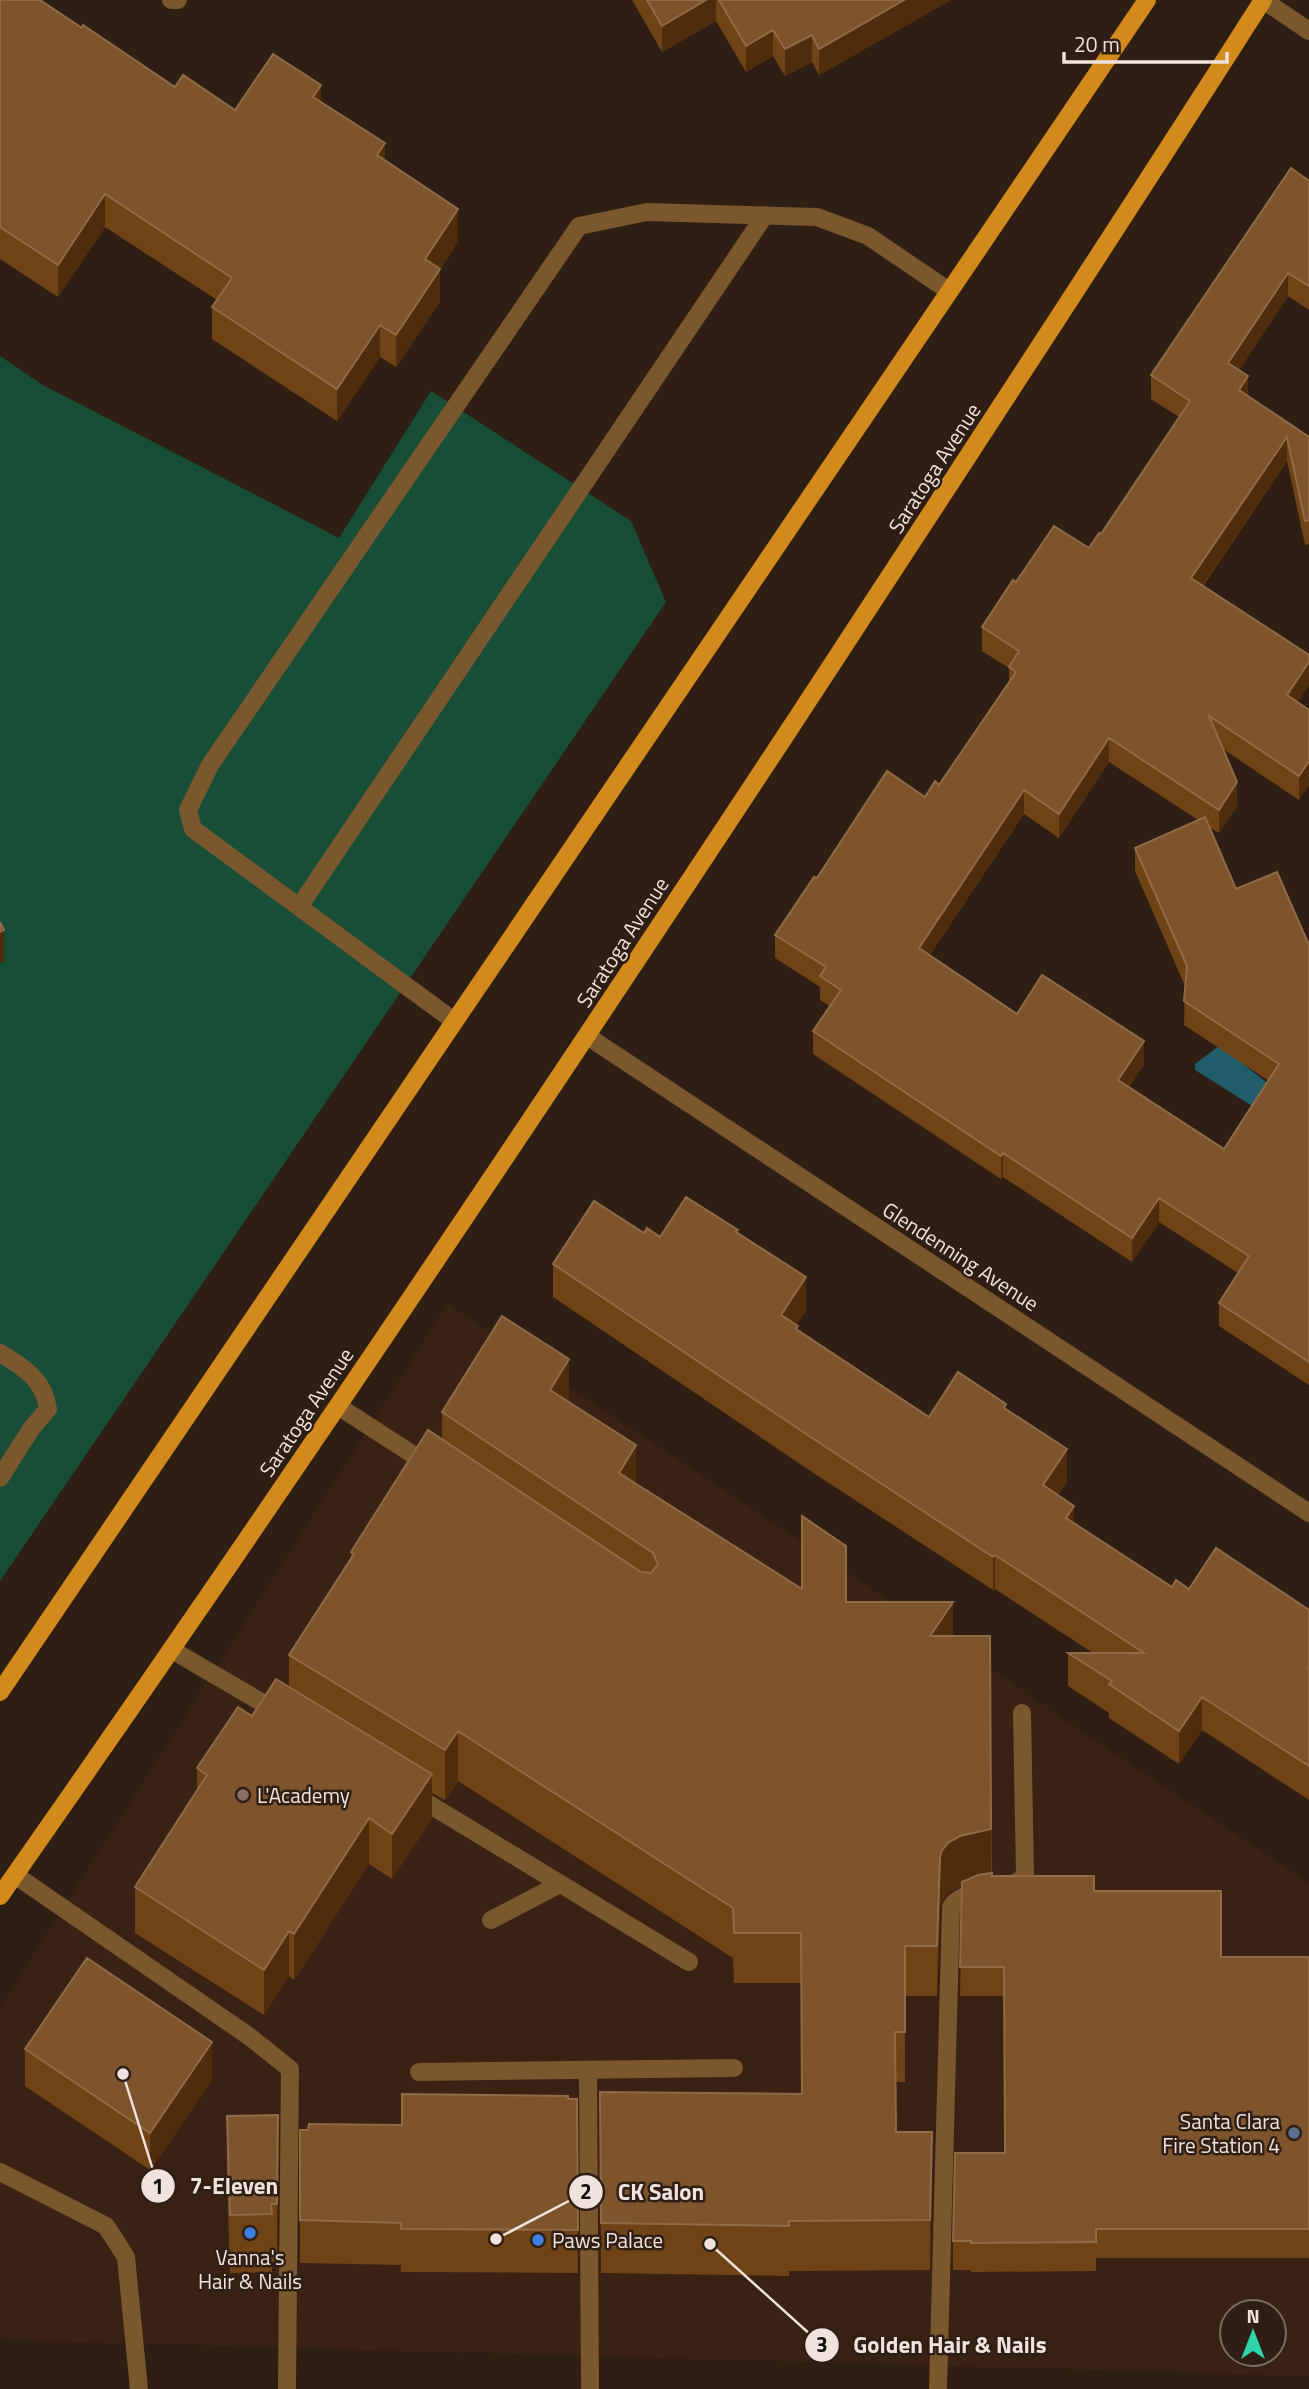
<svg xmlns="http://www.w3.org/2000/svg" width="1309" height="2389" viewBox="0 0 1309 2389" font-family="'Titillium Web',sans-serif">
	<style>
		.built { fill: #392114; fill-rule: evenodd }
		.green { fill: #184e38 }
		.water { fill: #215c6b }
		.lines { fill: none; stroke-linecap: round; stroke-linejoin: round }
		.minor { stroke: #7a572c; stroke-width: 18 }
		.major { stroke: #d38a1c; stroke-width: 18 }
		.wall { fill: #6f4316; fill-rule: evenodd }
		.shaded-wall { fill: #4f2d0c }
		.building { fill: #7d542b; stroke: #8f6b47; stroke-width: 2 }
		.education-dot { fill: #8d6e63; stroke: #2f1e14; stroke-width: 2.5 }
		.service-dot { fill: #5c6f8a; stroke: #2f1e14; stroke-width: 2.5 }
		.shop-dot { fill: #3f7fe0; stroke: #2f1e14; stroke-width: 2.5 }
		.labels { text-anchor: middle; dominant-baseline: central; stroke-width: 5; stroke-linejoin: round; paint-order: stroke }
		.street-label { font-size: 21px; fill: #f0e3dd; stroke: #2f1e14 }
		.poi-label { font-size: 21px; fill: #f0e3dd; stroke: #2f1e14; text-anchor: start }
		.leader { fill: none; stroke: #f0e3dd; stroke-width: 2.5 }
		.callout-dot { fill: #f0e3dd; stroke: #2f1e14; stroke-width: 2.5 }
		.mark-label { font-size: 21px; text-anchor: middle; font-weight: bold; fill: #111 }
		.callout-label { font-size: 23px; text-anchor: middle; font-weight: bold; fill: #f0e3dd; stroke: #2f1e14; stroke-width: 5; stroke-linejoin: round; paint-order: stroke }
	</style>
	<rect width="100%" height="100%" fill="#2f1e14"/>
	<!-- built -->
	<path class="built" d="M447,1304L1309,1883V2376L0,2340V2007ZM1232,2312H1274V2354H1232Z"/>
	<!-- green -->
	<path class="green" d="M0,356L41,384L339,538L431,391L631,521L666,602L0,1581Z"/>
	<!-- water -->
	<path class="water" d="M1220,1045L1282,1095L1276,1121L1195,1070V1064Z"/>
	<g class="lines">
		<!-- minor -->
		<path class="minor" d="M171,0H178
			M1263,0L1309,31
			M299,907L765,215
			M454,1021L193,829L188,810L210,765L579,226L647,212L817,217L868,236L949,291
			M587,1036L1309,1513
			M0,1353C24,1368 44,1379 48,1409L31,1429L0,1478
			M338,1406L432,1467
			M172,1650L280,1713
			M414,1795L689,1962
			M15,1875L250,2037L290,2069L287,2389
			M491,1920L560,1884
			M588,2070L590,2389
			M419,2072L734,2068
			M0,2172L106,2226L126,2257L139,2389
			M938,2389L951,1907C964,1885 1006,1898 1025,1875L1022,1713"/>
		<!-- major -->
		<path class="major" d="M0,1692L1147,0
			M0,1896C270,1511 531,1122 789,730C948,487 1107,245 1263,0"/>
	</g>
	<!-- wall -->
	<path class="wall" d="M0,0L82,28L175,87L235,110L321,102L385,161L458,241L440,270V302L396,367L380,357L337,421L212,339V307L217,300L105,227L58,297L0,259Z
		M632,0H951L819,75L812,62L785,76L773,56L746,72L716,21L662,52Z
		M1309,181V310L1288,296L1239,370L1248,396L1309,437V544L1305,545L1287,461L1203,586L1298,702L1309,710L1299,800L1223,749L1237,806L1219,833L1209,827L1236,889L1309,945V1385L1219,1326V1303L1238,1273L1159,1222L1132,1262L1003,1177L1001,1179L813,1054V1031L830,1006L820,1000V987L775,958V935L817,878L939,785L1009,682V668L982,651V627L1016,582L1089,548L1101,534L1179,417L1151,399V375ZM1109,762L1198,820L1135,848V871L1185,986L1184,1025L1269,1081L1224,1149L1129,1087L1144,1064L1017,1014L930,955L1024,814L1059,838Z
		M644,1233L660,1237L738,1233L806,1311L796,1325L798,1330L929,1417L1006,1410L1067,1482L1058,1495L1074,1523L1172,1587L1189,1589L1309,1610V1800L1202,1730L1179,1764L1109,1718V1713L1068,1686V1653H1093L995,1589L993,1590L815,1474L553,1297V1264Z
		M569,1402L636,1484L802,1589L953,1636H990L992,1876L1094,1891L1221,1957H1309V2258H1096V2271L971,2272V2270H953V2241L1005,2153L1004,1996H960L962,1885L949,1892L942,1900L940,1907L937,1996H905V2082H895L896,2132L932,2182L930,2270L789,2271V2276L601,2273L600,2092L802,2094L801,1983H734L733,1958L458,1781L445,1800L432,1793V1819L392,1879L369,1864L294,1980L289,1976L264,2015L135,1933V1887L197,1791V1768L252,1716L289,1686V1655L351,1560V1552L442,1439V1412Z
		M25,2049L212,2080L150,2170L25,2086Z
		M568,2099H577L578,2273L401,2272V2265L300,2263V2130L402,2125Z
		M278,2115L277,2262H272V2272L230,2273L227,2174V2116Z"/>
	<!-- shaded-wall -->
	<path class="shaded-wall" d="M706,0H716V21L662,52V26Z
		M904,0H951L819,75V49Z
		M773,30V56L746,72V46Z
		M812,35V62L785,76V49Z
		M321,85V118L313,97Z
		M385,143V176L377,155Z
		M105,194V227L58,297V265Z
		M458,209V241L440,270V302L396,367V335L425,259Z
		M1288,273V296L1228,387V363Z
		M380,325V357L337,421V389Z
		M1248,376V400L1239,390Z
		M1287,437V461L1191,602V578Z
		M1309,662V685L1287,719V695Z
		M1109,738V762L1059,838V814Z
		M1309,761V785L1299,800V776Z
		M1237,782V806L1219,833V810Z
		M1024,790V814L919,972V948Z
		M4,930V961L0,963V932Z
		M1144,1041V1064L1118,1104V1080Z
		M1003,1153V1177L1001,1179V1156Z
		M1159,1198V1222L1132,1262V1238Z
		M806,1277V1311L781,1349V1315Z
		M569,1359V1409L550,1390Z
		M636,1445V1495L619,1473Z
		M1067,1449V1482L1043,1519V1485Z
		M1074,1506V1539L1066,1518Z
		M995,1555V1589L993,1590V1557Z
		M953,1602V1652L930,1636Z
		M1202,1697V1730L1179,1764V1731Z
		M458,1731V1781L445,1800V1750Z
		M432,1774V1819L392,1879V1834Z
		M369,1818V1864L294,1980V1934Z
		M991,1829V1879L960,1886L949,1892L942,1900L940,1907L937,1996L940,1857L942,1850L949,1842L960,1836Z
		M289,1931V1976L264,2015V1970Z
		M212,2042V2080L150,2170V2133Z
		M278,2115V2173L277,2262V2204Z
		M932,2132V2182L930,2270V2220Z"/>
	<!-- building -->
	<path class="building" d="M0,0H40L82,28L83,25L175,87L183,75L235,110L273,54L321,85L313,97L385,143L377,155L458,209L425,259L440,269L396,335L380,325L337,389L212,307L232,278L105,194L58,265L0,227Z
		M647,0H706L662,26Z
		M719,0H904L819,49L812,35L785,49L773,30L746,46Z
		M1291,168L1309,181V286L1288,273L1228,363L1248,376L1239,390L1309,437V520L1305,521L1287,437L1191,578L1309,655V662L1287,695L1309,710V761L1299,776L1209,716L1237,782L1219,810L1109,738L1059,814L1024,790L919,948L1017,1014L1042,975L1144,1041L1118,1080L1224,1149L1279,1064L1184,1001L1187,966L1135,848L1205,817L1236,889L1277,872L1309,945V1362L1219,1303L1249,1256L1159,1198L1132,1238L1003,1153L1001,1156L813,1031L841,990L820,976L826,967L775,935L814,877L817,878L887,771L925,797L935,781L939,785L1016,672L1009,667L1019,651L982,627L1013,580L1016,582L1054,526L1089,548L1099,533L1101,534L1190,401L1151,375Z
		M0,922L4,930L0,932Z
		M686,1197L738,1230L736,1232L806,1277L781,1315L798,1326L796,1329L929,1417L958,1372L1006,1404L1004,1408L1067,1449L1043,1485L1074,1506L1066,1518L1172,1587L1176,1580L1189,1589L1216,1548L1309,1610V1666L1308,1668L1309,1669V1766L1202,1697L1179,1731L1109,1684L1112,1681L1068,1653H1144L995,1555L993,1557L815,1440L553,1264L594,1201L644,1233L647,1228L660,1237Z
		M502,1316L569,1359L550,1390L636,1445L619,1473L802,1589V1516L846,1546V1602H953L930,1636H990L991,1829L960,1836L949,1842L942,1850L940,1857L937,1946H905V2032H895L896,2132H932L930,2220L789,2221V2226L601,2223L600,2092L802,2094L801,1933H734L733,1908L458,1731L445,1750L289,1655L354,1554L351,1552L428,1430L641,1572L651,1573L658,1564L653,1553L442,1412Z
		M276,1679L432,1774L392,1834L369,1818L294,1934L289,1931L264,1970L135,1887L207,1775L197,1768L238,1707L252,1716Z
		M992,1873V1876H1094V1891H1221V1957H1309V2229H1096V2242L971,2243V2241H953L955,2153H1005L1004,1967H960L962,1882L978,1875Z
		M87,1958L212,2042L150,2133L25,2049Z
		M402,2094L568,2096V2099H577L578,2230L401,2229V2223L300,2220V2130H308L309,2124L402,2125Z
		M278,2115L277,2204H271L272,2214L230,2215L227,2116Z"/>
	<!-- markers -->
	<circle class="education-dot" cx="243" cy="1795" r="7"/>
	<circle class="service-dot" cx="1294" cy="2133" r="7"/>
	<g class="shop-dot">
		<circle cx="250" cy="2233" r="7"/>
		<circle cx="538" cy="2240" r="7"/>
	</g>
	<g class="labels">
		<!-- street labels -->
		<g class="street-label">
			<text transform="translate(934 468) rotate(-57)">Saratoga Avenue</text>
			<text transform="translate(622 942) rotate(-57)">Saratoga Avenue</text>
			<text transform="translate(961 1256) rotate(33)">Glendenning Avenue</text>
			<text transform="translate(306 1412) rotate(-56)">Saratoga Avenue</text>
		</g>
		<!-- poi labels -->
		<g class="poi-label">
			<text x="257" y="1795">L'Academy</text>
			<text x="1280" y="2121" text-anchor="end">Santa Clara<tspan x="1280" dy="24">Fire Station 4</tspan></text>
			<text x="552" y="2240">Paws Palace</text>
			<text x="250" y="2257" text-anchor="middle">Vanna's<tspan x="250" dy="24">Hair &amp; Nails</tspan></text>
		</g>
	</g>
	<!-- callouts -->
	<path class="leader" d="M123 2074L158 2186M496 2239L586 2192M710 2244L822 2345"/>
	<g class="callout-dot">
		<circle cx="123" cy="2074" r="7"/>
		<circle cx="496" cy="2239" r="7"/>
		<circle cx="710" cy="2244" r="7"/>
		<circle cx="158" cy="2186" r="18"/>
		<circle cx="586" cy="2192" r="18"/>
		<circle cx="822" cy="2345" r="18"/>
	</g>
	<g class="mark-label">
		<text x="158" y="2194">1</text>
		<text x="586" y="2199">2</text>
		<text x="822" y="2352">3</text>
	</g>
	<g class="callout-label">
		<text x="234" y="2194">7-Eleven</text>
		<text x="661" y="2200">CK Salon</text>
		<text x="950" y="2353">Golden Hair &amp; Nails</text>
	</g>
	<!-- north arrow -->
	<g transform="translate(1253 2333)"><circle r="33" fill="#2f1e14" stroke="#7c6d64" stroke-width="2"/>
	<path d="M0-5L12 26L0 18L-12 26Z" fill="#2ed4aa"/>
	<text y="-10" font-size="19" font-weight="bold" text-anchor="middle" fill="#f0e3dd">N</text>
	</g>
	<!-- scale -->
	<path d="M1064 52v10h163v-10" fill="none" stroke="#f0e3dd" stroke-width="3.5"/>
	<text x="1074" y="52" font-size="21" fill="#f0e3dd" stroke="#2f1e14" stroke-width="5" paint-order="stroke">20 m</text>
</svg>
